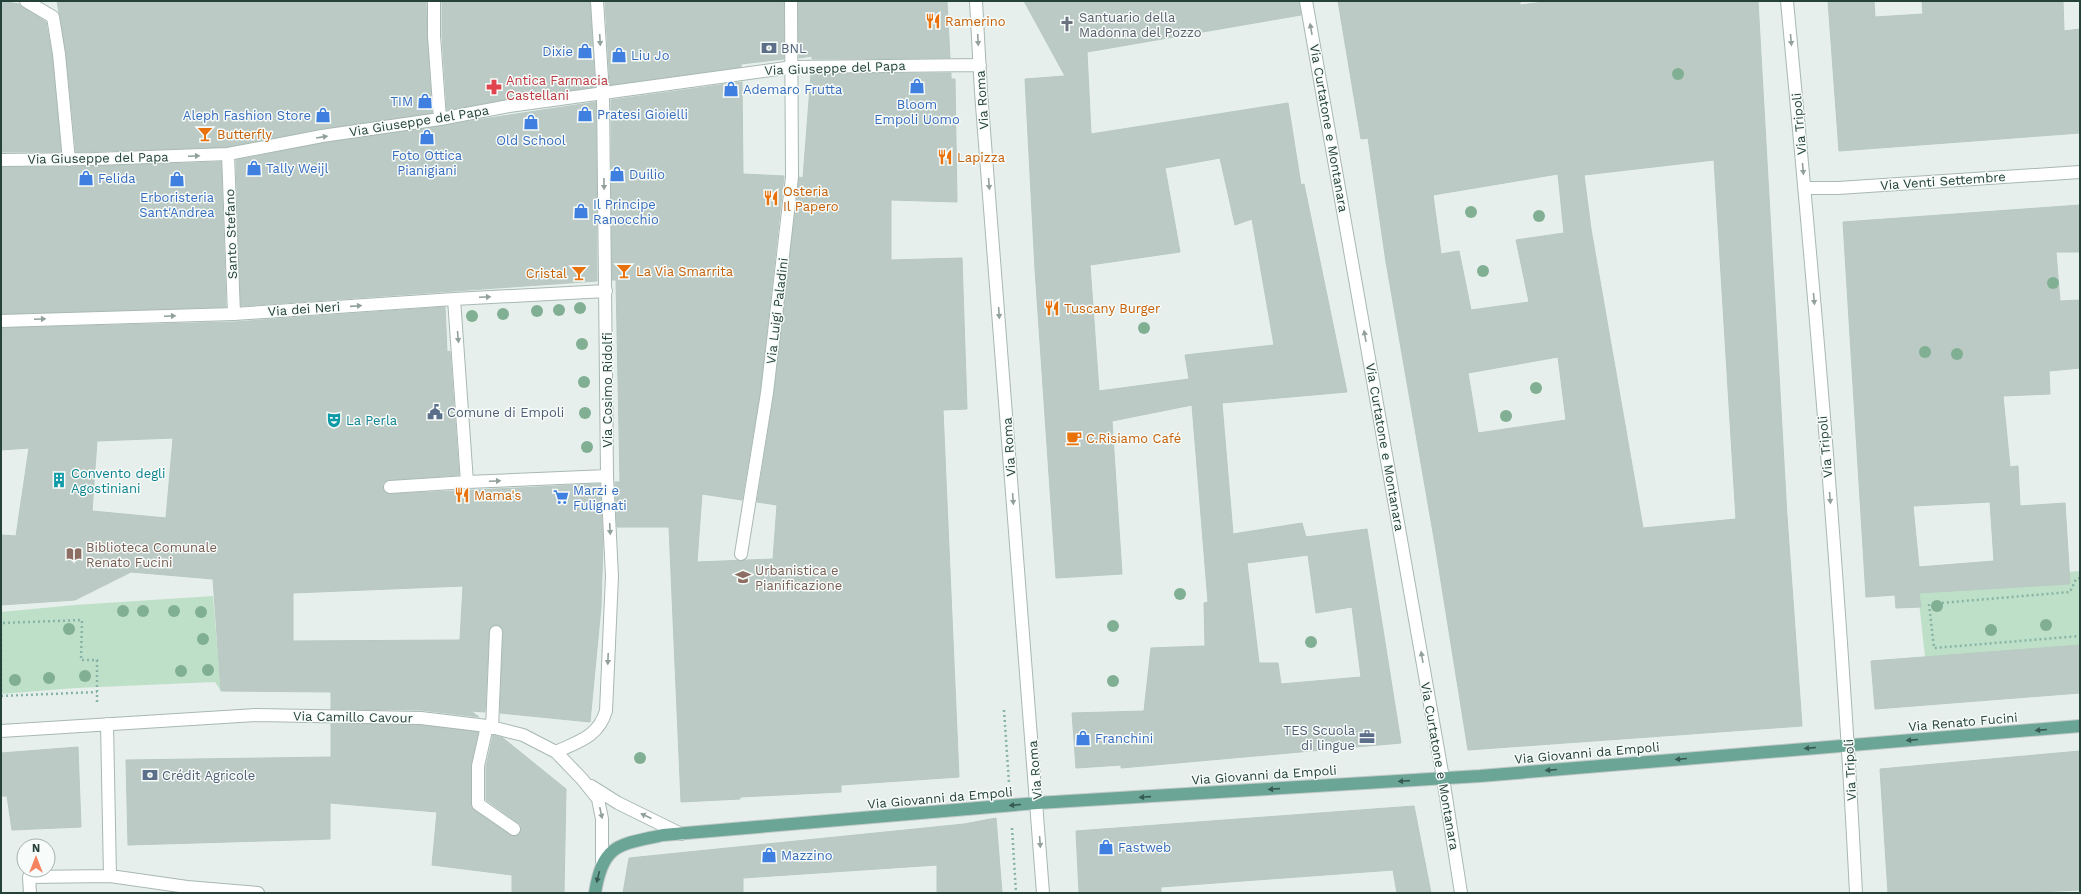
<svg xmlns="http://www.w3.org/2000/svg" width="2081" height="894" viewBox="0 0 2081 894" font-family="'Work Sans',sans-serif">
	<style>
		.green { fill: #bfe0c8 }
		.building { fill: #bbcac4; stroke: #b8c9c2; fill-rule: evenodd }
		.lines { fill: none; stroke-linecap: round; stroke-linejoin: round }
		.minor-casing { stroke: #a8b8b2; stroke-width: 14 }
		.major-casing { stroke: #c2cac8; stroke-width: 14 }
		.path { stroke: #86b3a5; stroke-width: 2.5; stroke-dasharray: 2 3; stroke-linecap: butt }
		.minor { stroke: #fff; stroke-width: 12 }
		.major { stroke: #6aa596; stroke-width: 12 }
		.tree { fill: #80af93 }
		.oneway { fill: #92a09c }
		.oneway2 { fill: #365b51 }
		.labels { text-anchor: middle; dominant-baseline: central; stroke-width: 3; stroke-linejoin: round; paint-order: stroke }
		.worship-label { font-size: 13px; fill: #5b616d; stroke: #f7fbf9; text-anchor: start }
		.food-label { font-size: 13px; fill: #c56008; stroke: #f7fbf9; text-anchor: start }
		.service-label { font-size: 13px; fill: #4e5e75; stroke: #f7fbf9; text-anchor: start }
		.shop-label { font-size: 13px; fill: #366cbe; stroke: #f7fbf9; text-anchor: start }
		.street-label { font-size: 13px; fill: #24423a; stroke: #f7fbf9 }
		.health-label { font-size: 13px; fill: #be3a42; stroke: #f7fbf9; text-anchor: start }
		.culture-label { font-size: 13px; fill: #0d838f; stroke: #f7fbf9; text-anchor: start }
		.education-label { font-size: 13px; fill: #785e54; stroke: #f7fbf9; text-anchor: start }
	</style>
	<rect width="100%" height="100%" fill="#e6efeb"/>
	<!-- green -->
	<path class="green" d="M2080,571V645L1925,657L1918,593L2070,584L2069,572Z
		M213,596L221,691L215,682L76,688L1,694V612L75,605Z"/>
	<!-- building -->
	<path class="building" d="M1,1L19,4L46,22L52,55L61,152H1Z
		M57,1H426L427,37L432,113L321,129L227,147L76,152L66,53Z
		M442,1H590L595,87L508,99L447,110L442,36Z
		M605,1H784V59L741,64V67L610,85Z
		M798,1H947L950,58L812,59V56L799,58Z
		M1024,1H1299L1301,15L1087,52L1091,134L1288,103L1301,185L1304,184L1347,392L1222,403L1233,534L1302,523L1306,537L1367,529L1401,743L1121,768V765L1076,768L1072,713L1144,711L1151,648L1205,646L1204,603L1208,602L1192,405L1112,421L1122,574L1056,578L1035,269L1025,79L1065,76ZM1220,158L1235,225L1252,219L1274,345L1185,355L1189,379L1099,391L1090,265L1180,252L1165,168ZM1308,555L1316,613L1352,607L1361,677L1281,684L1278,663H1259L1247,563Z
		M1338,1H1520V5L1552,1H1758L1787,516L1802,726L1468,750L1435,544L1386,262L1368,138L1361,139ZM1714,160L1736,519L1643,528L1591,229L1584,175ZM1558,174L1564,233L1516,240L1529,302L1471,310L1459,251L1441,254L1433,195ZM1558,357L1566,420L1478,433L1468,373Z
		M1828,1H1874L1875,17L1923,14L1922,1H2063L2064,31L2080,29V133L1839,151Z
		M951,73V79H955L957,202L891,200V260L962,258L967,409L943,410L959,777L841,785V792L740,797V799L681,802L669,527H617L615,482H620L616,280H612L611,100L742,82L743,174L784,176L760,392L742,500L702,494L697,562L773,559L777,505L757,502L774,394L799,177L803,178L811,74Z
		M596,102L597,281L241,306L236,160L323,143Z
		M221,162L226,307L1,314V167H69Z
		M2080,205V252H2056L2060,301L2080,300V368L2049,371L2050,394L2003,396L2010,467L2018,466L2020,506L2065,503L2070,584L1919,593L1921,607L1896,608L1895,595L1866,597L1843,222ZM1990,502L1994,561L1919,567L1913,506Z
		M445,307L447,352L450,351L459,475L389,480L383,483L384,491L390,494L600,484L603,542L601,607L590,722L500,713L503,632L502,628L497,625L492,626L489,632L485,712L471,711L479,717L421,710L331,709V692L221,691L213,579L131,572L75,600L1,605V535L16,536L29,448L1,450V328L234,322ZM173,438L166,518L92,511L97,441ZM463,586L460,640L293,641V593Z
		M2080,645V693L1875,709L1871,661Z
		M331,724L420,725L478,732L471,766V807L514,836L520,833L521,825L486,800V767L493,735L503,738L566,789L564,893H512V875L432,865L437,812L330,803V839L128,845L126,760L331,757Z
		M78,747L81,827L12,830L7,796H1V753Z
		M2080,751V890L2013,893H1888L1880,769Z
		M1414,806L1431,893H1397L1393,870L1161,887V893H1079L1076,831Z
		M996,818L1002,893H937V865L743,878V893H623L629,858L964,824Z"/>
	<g class="lines">
		<defs>
			<path id="minor" d="M26,1L53,17L59,54L69,160
				M434,1V36L440,119
				M976,1L981,92L1043,893
				M1306,1L1443,778L1461,893
				M1787,1C1815,298 1841,595 1856,893
				M228,154L234,314
				M1,160L95,159L228,154L322,136L440,119L509,106L793,67L980,65
				M1805,188H1838L2080,172
				M454,299L467,482L607,476
				M1,321L234,314L454,299L606,291
				M390,487L467,482
				M741,554L767,393L792,177L791,1
				M107,724L110,876L187,887L258,893
				M487,726L478,766V804L514,829
				M492,728L496,632
				M1,731L256,715L421,718L487,726L523,735L556,752L582,779L598,799L602,819V862
				M556,752C579,741 598,737 606,711L612,576L607,476L603,94L597,1
				M591,786L618,803L681,834
				M30,893L29,877L110,876"/>
			<path id="major" d="M595,893C603,843 619,845 663,835L1037,803L1480,776L2080,726"/>
		</defs>
		<!-- minor casing -->
		<use href="#minor" class="minor-casing"/>
		<!-- major casing -->
		<use href="#major" class="major-casing"/>
		<!-- path -->
		<path class="path" d="M2080,578L2076,579L2070,592L1929,604L1934,648L2080,636
			M1,696V623L82,620L81,660H97V702
			M1,696L97,692
			M1004,710L1009,783
			M1012,828L1016,893"/>
		<!-- minor -->
		<use href="#minor" class="minor"/>
		<!-- major -->
		<use href="#major" class="major"/>
	</g>
	<!-- trees -->
	<g class="tree">
		<circle cx="1678" cy="74" r="6"/>
		<circle cx="1471" cy="212" r="6"/>
		<circle cx="1539" cy="216" r="6"/>
		<circle cx="1483" cy="271" r="6"/>
		<circle cx="2053" cy="283" r="6"/>
		<circle cx="580" cy="308" r="6"/>
		<circle cx="559" cy="310" r="6"/>
		<circle cx="537" cy="311" r="6"/>
		<circle cx="503" cy="314" r="6"/>
		<circle cx="472" cy="316" r="6"/>
		<circle cx="1144" cy="328" r="6"/>
		<circle cx="582" cy="344" r="6"/>
		<circle cx="1925" cy="352" r="6"/>
		<circle cx="1957" cy="354" r="6"/>
		<circle cx="584" cy="382" r="6"/>
		<circle cx="1536" cy="388" r="6"/>
		<circle cx="585" cy="413" r="6"/>
		<circle cx="1506" cy="416" r="6"/>
		<circle cx="587" cy="447" r="6"/>
		<circle cx="1180" cy="594" r="6"/>
		<circle cx="1937" cy="606" r="6"/>
		<circle cx="123" cy="611" r="6"/>
		<circle cx="143" cy="611" r="6"/>
		<circle cx="174" cy="611" r="6"/>
		<circle cx="201" cy="612" r="6"/>
		<circle cx="2046" cy="625" r="6"/>
		<circle cx="1113" cy="626" r="6"/>
		<circle cx="69" cy="629" r="6"/>
		<circle cx="1991" cy="630" r="6"/>
		<circle cx="203" cy="639" r="6"/>
		<circle cx="1311" cy="642" r="6"/>
		<circle cx="208" cy="670" r="6"/>
		<circle cx="181" cy="671" r="6"/>
		<circle cx="85" cy="676" r="6"/>
		<circle cx="49" cy="678" r="6"/>
		<circle cx="15" cy="680" r="6"/>
		<circle cx="1113" cy="681" r="6"/>
		<circle cx="640" cy="758" r="6"/>
	</g>
	<!-- one-way arrows -->
	<defs><path id="oneway-solid" d="M-6-.8H1V-3.2L6.5 0L1 3.2V.8H-6Z"/></defs>
	<g class="oneway">
		<use href="#oneway-solid" transform="translate(1311 29) rotate(-100)"/>
		<use href="#oneway-solid" transform="translate(600 40) rotate(87)"/>
		<use href="#oneway-solid" transform="translate(978 40) rotate(87)"/>
		<use href="#oneway-solid" transform="translate(1791 40) rotate(85)"/>
		<use href="#oneway-solid" transform="translate(322 137) rotate(-9)"/>
		<use href="#oneway-solid" transform="translate(194 156) rotate(-2)"/>
		<use href="#oneway-solid" transform="translate(1803 169) rotate(85)"/>
		<use href="#oneway-solid" transform="translate(604 184) rotate(89)"/>
		<use href="#oneway-solid" transform="translate(989 184) rotate(86)"/>
		<use href="#oneway-solid" transform="translate(485 297) rotate(-3)"/>
		<use href="#oneway-solid" transform="translate(1814 299) rotate(85)"/>
		<use href="#oneway-solid" transform="translate(356 306) rotate(-4)"/>
		<use href="#oneway-solid" transform="translate(999 313) rotate(86)"/>
		<use href="#oneway-solid" transform="translate(170 316) rotate(-2)"/>
		<use href="#oneway-solid" transform="translate(40 319) rotate(-2)"/>
		<use href="#oneway-solid" transform="translate(1365 336) rotate(-100)"/>
		<use href="#oneway-solid" transform="translate(458 337) rotate(85)"/>
		<use href="#oneway-solid" transform="translate(495 481) rotate(-2)"/>
		<use href="#oneway-solid" transform="translate(1830 498) rotate(85)"/>
		<use href="#oneway-solid" transform="translate(1013 499) rotate(86)"/>
		<use href="#oneway-solid" transform="translate(610 529) rotate(87)"/>
		<use href="#oneway-solid" transform="translate(1422 657) rotate(-100)"/>
		<use href="#oneway-solid" transform="translate(608 659) rotate(92)"/>
		<use href="#oneway-solid" transform="translate(601 813) rotate(78)"/>
		<use href="#oneway-solid" transform="translate(646 816) rotate(-155)"/>
		<use href="#oneway-solid" transform="translate(1040 842) rotate(86)"/>
	</g>
	<g class="oneway2">
		<use href="#oneway-solid" transform="translate(2041 730) rotate(175)"/>
		<use href="#oneway-solid" transform="translate(1912 740) rotate(175)"/>
		<use href="#oneway-solid" transform="translate(1810 748) rotate(175)"/>
		<use href="#oneway-solid" transform="translate(1681 759) rotate(175)"/>
		<use href="#oneway-solid" transform="translate(1551 770) rotate(175)"/>
		<use href="#oneway-solid" transform="translate(1404 781) rotate(176)"/>
		<use href="#oneway-solid" transform="translate(1274 789) rotate(176)"/>
		<use href="#oneway-solid" transform="translate(1145 797) rotate(176)"/>
		<use href="#oneway-solid" transform="translate(1015 805) rotate(175)"/>
		<use href="#oneway-solid" transform="translate(598 877) rotate(104)"/>
	</g>
	<!-- icons -->
	<defs>
		<symbol id="restaurant-bare" viewBox="-9 -9 18 18"><path d="M-5-6h1v4h1v-4h1v4h1v-4h1v5L-1.5 .5V6h-2V.5L-5-1ZM5-6V6H3V1.5H1.5Q1.5-4 5-6Z" fill="#e8710a" stroke="#f7fbf9" stroke-width="2.5" paint-order="stroke"/></symbol>
		<symbol id="church-bare" viewBox="-9 -9 18 18"><path d="M-1.2-6h2.4v3.5h3.3v2.4h-3.3V6h-2.4V-.1h-3.3v-2.4h3.3Z" fill="#6b7280" stroke="#f7fbf9" stroke-width="2.5" paint-order="stroke"/></symbol>
		<symbol id="bank-bare" viewBox="-9 -9 18 18"><path d="M-6-4H6V4H-6ZM0-2.3a2.3 2.3 0 1 0 0 4.6a2.3 2.3 0 1 0 0-4.6Z" fill="#5c6f8a" stroke="#f7fbf9" stroke-width="2.5" paint-order="stroke"/></symbol>
		<symbol id="shop-bare" viewBox="-9 -9 18 18"><path d="M-5-2.5h2.3a2.7 3.5 0 0 1 5.4 0H5L5.5 6h-11ZM-1.5-2.5h3a1.5 2.3 0 0 0-3 0Z" fill="#3f7fe0" stroke="#f7fbf9" stroke-width="2.5" paint-order="stroke"/></symbol>
		<symbol id="pharmacy-bare" viewBox="-9 -9 18 18"><path d="M-2-6h4v4h4v4h-4v4h-4v-4h-4v-4h4Z" fill="#e0444e" stroke="#f7fbf9" stroke-width="2.5" paint-order="stroke"/></symbol>
		<symbol id="bar-bare" viewBox="-9 -9 18 18"><path d="M-6-5H6L.8 .8V4.5H3.5V6h-7V4.5H-.8V.8Z" fill="#e8710a" stroke="#f7fbf9" stroke-width="2.5" paint-order="stroke"/></symbol>
		<symbol id="civic-bare" viewBox="-9 -9 18 18"><path d="M-.6-6.5H3V-4.5H.6V-3L4-1V1h2V6H-6V1h2V-1L-.6-3ZM-1.2 2.5V6h2.4V2.5Z" fill="#5c6f8a" stroke="#f7fbf9" stroke-width="2.5" paint-order="stroke"/></symbol>
		<symbol id="theatre-bare" viewBox="-9 -9 18 18"><path d="M-5-5.5Q0-4 5-5.5V0Q5 5 0 6Q-5 5-5 0ZM-3.3-2.5H-1v1.5H-3.3ZM1-2.5H3.3v1.5H1ZM-2.8 1Q0 5.5 2.8 1Z" fill="#0f9aa8" stroke="#f7fbf9" stroke-width="2.5" paint-order="stroke"/></symbol>
		<symbol id="cafe-bare" viewBox="-9 -9 18 18"><path d="M-5.5-4.5H6V0H3Q3 3.5 0 3.5H-2.5Q-5.5 3.5-5.5 0ZM3-3.2v2h1.7v-2ZM-6 4.5H4V6H-6Z" fill="#e8710a" stroke="#f7fbf9" stroke-width="2.5" paint-order="stroke"/></symbol>
		<symbol id="building-bare" viewBox="-9 -9 18 18"><path d="M-4-6H4V6H1V3H-1V6H-4ZM-2.5-4.3h1.7v1.8h-1.7ZM.8-4.3h1.7v1.8H.8ZM-2.5-1h1.7V.8h-1.7ZM.8-1h1.7V.8H.8Z" fill="#0f9aa8" stroke="#f7fbf9" stroke-width="2.5" paint-order="stroke"/></symbol>
		<symbol id="supermarket-bare" viewBox="-9 -9 18 18"><path d="M-6-5.5h2.5l.6 2H6L4.5 2H-2.5L-4.4-4H-6ZM-1.5 3.2a1.3 1.3 0 1 0 .1 0ZM3 3.2a1.3 1.3 0 1 0 .1 0Z" fill="#3f7fe0" stroke="#f7fbf9" stroke-width="2.5" paint-order="stroke"/></symbol>
		<symbol id="library-bare" viewBox="-9 -9 18 18"><path d="M-6-4Q-3-5.5-.7-3.5V5Q-3 3-6 4ZM6-4Q3-5.5 .7-3.5V5Q3 3 6 4Z" fill="#8d6e63" stroke="#f7fbf9" stroke-width="2.5" paint-order="stroke"/></symbol>
		<symbol id="university-bare" viewBox="-9 -9 18 18"><path d="M0-5L7-2L0 1L-7-2ZM-4 1L0 2.5L4 1V4Q0 6-4 4Z" fill="#8d6e63" stroke="#f7fbf9" stroke-width="2.5" paint-order="stroke"/></symbol>
		<symbol id="office-bare" viewBox="-9 -9 18 18"><path d="M-6-3h4V-5.5h4V-3h4V5H-6ZM-1-4.5V-3h2v-1.5ZM-6 0V1H6V0Z" fill="#5c6f8a" stroke="#f7fbf9" stroke-width="2.5" paint-order="stroke"/></symbol>
	</defs>
	<g fill-rule="evenodd">
		<use href="#restaurant-bare" x="922" y="10" width="22" height="22"/>
		<use href="#church-bare" x="1056" y="13" width="22" height="22"/>
		<use href="#bank-bare" x="758" y="37" width="22" height="22"/>
		<use href="#shop-bare" x="574" y="40" width="22" height="22"/>
		<use href="#shop-bare" x="608" y="44" width="22" height="22"/>
		<use href="#shop-bare" x="906" y="75" width="22" height="22"/>
		<use href="#pharmacy-bare" x="483" y="76" width="22" height="22"/>
		<use href="#shop-bare" x="720" y="78" width="22" height="22"/>
		<use href="#shop-bare" x="414" y="90" width="22" height="22"/>
		<use href="#shop-bare" x="574" y="103" width="22" height="22"/>
		<use href="#shop-bare" x="312" y="104" width="22" height="22"/>
		<use href="#shop-bare" x="520" y="111" width="22" height="22"/>
		<use href="#bar-bare" x="194" y="123" width="22" height="22"/>
		<use href="#shop-bare" x="416" y="126" width="22" height="22"/>
		<use href="#restaurant-bare" x="934" y="146" width="22" height="22"/>
		<use href="#shop-bare" x="243" y="157" width="22" height="22"/>
		<use href="#shop-bare" x="606" y="163" width="22" height="22"/>
		<use href="#shop-bare" x="75" y="167" width="22" height="22"/>
		<use href="#shop-bare" x="166" y="168" width="22" height="22"/>
		<use href="#restaurant-bare" x="760" y="187" width="22" height="22"/>
		<use href="#shop-bare" x="570" y="200" width="22" height="22"/>
		<use href="#bar-bare" x="613" y="260" width="22" height="22"/>
		<use href="#bar-bare" x="568" y="262" width="22" height="22"/>
		<use href="#restaurant-bare" x="1041" y="297" width="22" height="22"/>
		<use href="#civic-bare" x="424" y="401" width="22" height="22"/>
		<use href="#theatre-bare" x="323" y="409" width="22" height="22"/>
		<use href="#cafe-bare" x="1063" y="427" width="22" height="22"/>
		<use href="#building-bare" x="48" y="469" width="22" height="22"/>
		<use href="#restaurant-bare" x="451" y="484" width="22" height="22"/>
		<use href="#supermarket-bare" x="550" y="486" width="22" height="22"/>
		<use href="#library-bare" x="63" y="543" width="22" height="22"/>
		<use href="#university-bare" x="732" y="566" width="22" height="22"/>
		<use href="#office-bare" x="1356" y="726" width="22" height="22"/>
		<use href="#shop-bare" x="1072" y="727" width="22" height="22"/>
		<use href="#bank-bare" x="139" y="764" width="22" height="22"/>
		<use href="#shop-bare" x="1095" y="836" width="22" height="22"/>
		<use href="#shop-bare" x="758" y="844" width="22" height="22"/>
	</g>
	<g class="labels">
		<!-- worship labels -->
		<g class="worship-label">
			<text x="1079" y="17">Santuario della<tspan x="1079" dy="15">Madonna del Pozzo</tspan></text>
		</g>
		<!-- food labels -->
		<g class="food-label">
			<text x="945" y="21">Ramerino</text>
			<text x="217" y="134">Butterfly</text>
			<text x="957" y="157">Lapizza</text>
			<text x="783" y="191">Osteria<tspan x="783" dy="15">Il Papero</tspan></text>
			<text x="636" y="271">La Via Smarrita</text>
			<text x="567" y="273" text-anchor="end">Cristal</text>
			<text x="1064" y="308">Tuscany Burger</text>
			<text x="1086" y="438">C.Risiamo Café</text>
			<text x="474" y="495">Mama's</text>
		</g>
		<!-- service labels -->
		<g class="service-label">
			<text x="781" y="48">BNL</text>
			<text x="447" y="412">Comune di Empoli</text>
			<text x="1355" y="730" text-anchor="end">TES Scuola<tspan x="1355" dy="15">di lingue</tspan></text>
			<text x="162" y="775">Crédit Agricole</text>
		</g>
		<!-- shop labels -->
		<g class="shop-label">
			<text x="573" y="51" text-anchor="end">Dixie</text>
			<text x="631" y="55">Liu Jo</text>
			<text x="743" y="89">Ademaro Frutta</text>
			<text x="413" y="101" text-anchor="end">TIM</text>
			<text x="917" y="104" text-anchor="middle">Bloom<tspan x="917" dy="15">Empoli Uomo</tspan></text>
			<text x="597" y="114">Pratesi Gioielli</text>
			<text x="311" y="115" text-anchor="end">Aleph Fashion Store</text>
			<text x="531" y="140" text-anchor="middle">Old School</text>
			<text x="427" y="155" text-anchor="middle">Foto Ottica<tspan x="427" dy="15">Pianigiani</tspan></text>
			<text x="266" y="168">Tally Weijl</text>
			<text x="629" y="174">Duilio</text>
			<text x="98" y="178">Felida</text>
			<text x="177" y="197" text-anchor="middle">Erboristeria<tspan x="177" dy="15">Sant'Andrea</tspan></text>
			<text x="593" y="204">Il Principe<tspan x="593" dy="15">Ranocchio</tspan></text>
			<text x="573" y="490">Marzi e<tspan x="573" dy="15">Fulignati</tspan></text>
			<text x="1095" y="738">Franchini</text>
			<text x="1118" y="847">Fastweb</text>
			<text x="781" y="855">Mazzino</text>
		</g>
		<!-- street labels -->
		<g class="street-label">
			<text transform="translate(835 68) rotate(-2)">Via Giuseppe del Papa</text>
			<text transform="translate(982 100) rotate(-94)">Via Roma</text>
			<text transform="translate(419 121) rotate(-9)">Via Giuseppe del Papa</text>
			<text transform="translate(1799 124) rotate(-95)">Via Tripoli</text>
			<text transform="translate(1329 128) rotate(80)">Via Curtatone e Montanara</text>
			<text transform="translate(98 158) rotate(-1)">Via Giuseppe del Papa</text>
			<text transform="translate(1943 181) rotate(-4)">Via Venti Settembre</text>
			<text transform="translate(231 234) rotate(-92)">Santo Stefano</text>
			<text transform="translate(304 309) rotate(-4)">Via dei Neri</text>
			<text transform="translate(777 311) rotate(-83)">Via Luigi Paladini</text>
			<text transform="translate(607 390) rotate(-90)">Via Cosimo Ridolfi</text>
			<text transform="translate(1009 447) rotate(-94)">Via Roma</text>
			<text transform="translate(1385 447) rotate(80)">Via Curtatone e Montanara</text>
			<text transform="translate(1825 447) rotate(-95)">Via Tripoli</text>
			<text transform="translate(353 717) rotate(1)">Via Camillo Cavour</text>
			<text transform="translate(1963 722) rotate(-5)">Via Renato Fucini</text>
			<text transform="translate(1587 753) rotate(-5)">Via Giovanni da Empoli</text>
			<text transform="translate(1440 766) rotate(80)">Via Curtatone e Montanara</text>
			<text transform="translate(1035 770) rotate(-95)">Via Roma</text>
			<text transform="translate(1850 770) rotate(-93)">Via Tripoli</text>
			<text transform="translate(1264 775) rotate(-4)">Via Giovanni da Empoli</text>
			<text transform="translate(940 798) rotate(-5)">Via Giovanni da Empoli</text>
		</g>
		<!-- health labels -->
		<g class="health-label">
			<text x="506" y="80">Antica Farmacia<tspan x="506" dy="15">Castellani</tspan></text>
		</g>
		<!-- culture labels -->
		<g class="culture-label">
			<text x="346" y="420">La Perla</text>
			<text x="71" y="473">Convento degli<tspan x="71" dy="15">Agostiniani</tspan></text>
		</g>
		<!-- education labels -->
		<g class="education-label">
			<text x="86" y="547">Biblioteca Comunale<tspan x="86" dy="15">Renato Fucini</tspan></text>
			<text x="755" y="570">Urbanistica e<tspan x="755" dy="15">Pianificazione</tspan></text>
		</g>
	</g>
	<!-- border -->
	<rect width="2081" height="894" fill="none" stroke="#24423a" stroke-width="4"/>
	<!-- north arrow -->
	<g transform="translate(36 858)"><circle r="19" fill="#f7fbf9" stroke="#a3b1ad"/>
	<path d="M0-3L7 15L0 10L-7 15Z" fill="#f4845f"/>
	<text y="-6" font-size="11" font-weight="bold" text-anchor="middle" fill="#24423a">N</text>
	</g>
</svg>
